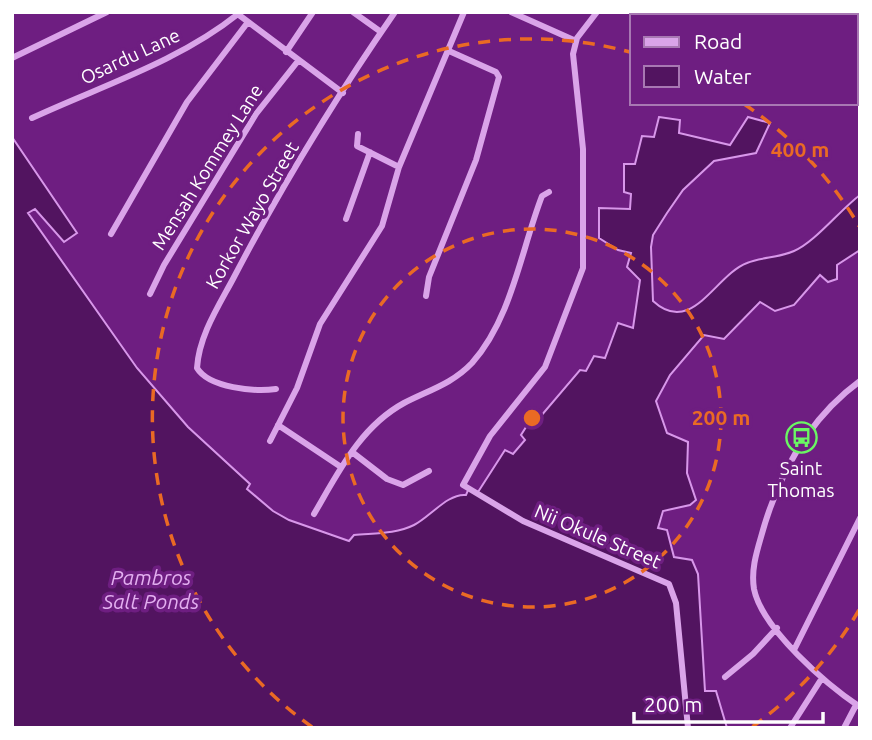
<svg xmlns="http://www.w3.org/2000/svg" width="872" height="740" viewBox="0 0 872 740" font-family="Ubuntu,sans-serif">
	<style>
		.water { fill: #521460; stroke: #d897ea; stroke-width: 2 }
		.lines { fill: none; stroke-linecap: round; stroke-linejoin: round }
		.street { stroke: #daa4e9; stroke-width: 6 }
		.ring { fill: none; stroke: #ea6a24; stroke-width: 3.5; stroke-dasharray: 12 9 }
		.labels { text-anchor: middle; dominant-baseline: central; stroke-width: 7; stroke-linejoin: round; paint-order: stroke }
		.street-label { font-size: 19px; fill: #fff; stroke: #6e1e81 }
		.poi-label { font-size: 19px; fill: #fff; stroke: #6e1e81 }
		.water-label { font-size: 21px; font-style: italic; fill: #e3aff0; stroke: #6e1e81 }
		.centre { fill: #ea6a24; stroke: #6e1e81; stroke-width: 3.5 }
		.ring-label { font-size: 21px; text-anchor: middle; font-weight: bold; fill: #ea6a24; stroke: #6e1e81; stroke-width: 7; stroke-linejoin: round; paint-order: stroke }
	</style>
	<rect width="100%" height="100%" fill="#6e1e81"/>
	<!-- water -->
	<path class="water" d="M659,117L680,120L679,133L730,145L748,117L770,123L756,153L714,161L683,190L667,213L653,235L651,247L653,301C692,337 715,275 747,263C761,257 779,258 794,251C814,243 840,210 860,195V250L837,265V279L828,282L820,275L794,305L775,311L760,302L724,339L704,335L670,375L656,401L667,433L688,442L687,473L696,500L690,505L663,511L658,528L667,530L674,557L692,560L698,574L705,691H716L727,728H12V137L77,233L64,242L35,209L28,213L137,368L188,427L250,484L247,489L273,511L289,520L349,541L354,535C374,533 396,534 414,525C430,517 448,493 466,495L469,488L478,492L505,450L513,454L525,440L521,435L535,413L541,416L580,370L586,371L594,356L605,358L618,323L633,328L640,280L627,267L631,253L618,250L599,238V208L630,209L631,194L624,192V164H635L642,136L654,137Z"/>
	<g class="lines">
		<!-- street -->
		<path class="street" d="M235,12L343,93
			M353,12L381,32
			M511,12L576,41
			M597,12L577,38L573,54L583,149V268L545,367L490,436L463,485L523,521L669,584L676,603L688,728
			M734,16L738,12
			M824,16L827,12
			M286,52L313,12
			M12,58L107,12
			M856,94H860
			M32,118C101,86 178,62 238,14
			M358,134L357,146L399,167
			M346,219L370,152
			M111,234L187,102L248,22
			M150,294L164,265L256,114L298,61
			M426,296L429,277L476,160L499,77L496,72L449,51
			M860,381C808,419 778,475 761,537C756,554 751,571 754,589C762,629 827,685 860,707
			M276,389C255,392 209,388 197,368C199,336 218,307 233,279C281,187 336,97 395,12
			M278,425L341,467
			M270,441L297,388L320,324L382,226L399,167L464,12
			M352,452L387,479L403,485L429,471
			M314,514C338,473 360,427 404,403C429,390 452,384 472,363C512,318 521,250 542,196L549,192
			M794,650L860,518
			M725,677L753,654L777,628
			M790,728L822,678
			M844,728L856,705"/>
	</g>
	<!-- distance rings -->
	<g class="ring">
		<circle cx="532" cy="418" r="189"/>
		<path d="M859 610A379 379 0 0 1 752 727M312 727A379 379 0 0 1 630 52M744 104A379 379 0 0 1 859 226"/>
	</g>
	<!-- icons -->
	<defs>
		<symbol id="bus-ring" viewBox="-11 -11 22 22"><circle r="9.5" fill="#6e1e81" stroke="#6af763" stroke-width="1.5"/><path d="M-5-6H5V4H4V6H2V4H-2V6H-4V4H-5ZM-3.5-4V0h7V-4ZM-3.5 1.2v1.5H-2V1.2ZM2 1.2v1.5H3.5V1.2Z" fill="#6af763"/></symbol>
	</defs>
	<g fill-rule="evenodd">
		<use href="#bus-ring" x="784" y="420" width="35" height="35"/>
	</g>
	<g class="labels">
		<!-- street labels -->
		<g class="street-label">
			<text transform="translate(130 56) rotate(-25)">Osardu Lane</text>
			<text transform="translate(207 167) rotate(-58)">Mensah Kommey Lane</text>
			<text transform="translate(252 215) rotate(-60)">Korkor Wayo Street</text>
			<text transform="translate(598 536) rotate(23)">Nii Okule Street</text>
		</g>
		<!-- poi labels -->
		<g class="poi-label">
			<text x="801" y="468">Saint<tspan x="801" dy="22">Thomas</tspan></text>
		</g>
		<!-- water labels -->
		<g class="water-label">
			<text x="151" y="577">Pambros<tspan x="151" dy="24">Salt Ponds</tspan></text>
		</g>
	</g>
	<circle cx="532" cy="418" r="10" class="centre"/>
	<g class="ring-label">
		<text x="800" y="157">400 m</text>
		<text x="721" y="425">200 m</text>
	</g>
	<!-- border -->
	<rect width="872" height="740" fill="none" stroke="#ffffff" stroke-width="28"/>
	<!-- legend -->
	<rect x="630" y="14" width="228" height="91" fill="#6e1e81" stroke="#a878b3" stroke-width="2"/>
	<rect x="644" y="37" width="35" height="10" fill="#daa4e9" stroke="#a878b3" stroke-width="2"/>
	<text x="694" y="49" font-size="21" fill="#ffffff">Road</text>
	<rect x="644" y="66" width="35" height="21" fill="#521460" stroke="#a878b3" stroke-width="2"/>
	<text x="694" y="84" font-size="21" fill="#ffffff">Water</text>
	<!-- scale -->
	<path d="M634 712v10h189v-10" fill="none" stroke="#ffffff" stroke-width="3.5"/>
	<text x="644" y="712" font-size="21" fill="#ffffff" stroke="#6e1e81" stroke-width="5" paint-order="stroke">200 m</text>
</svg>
